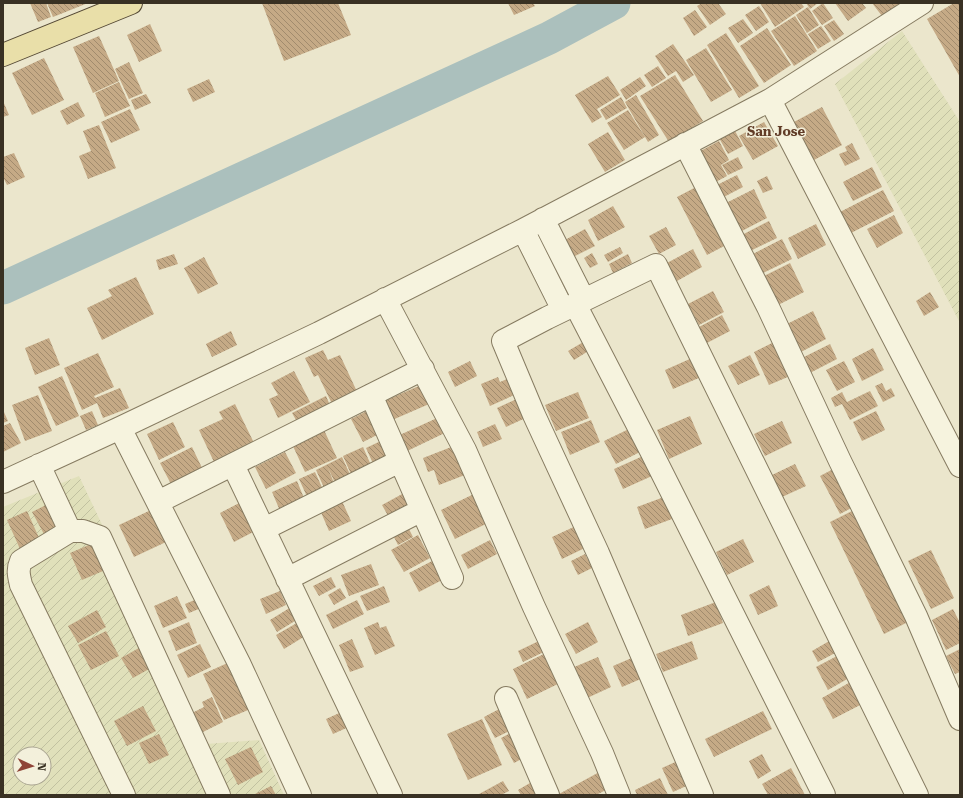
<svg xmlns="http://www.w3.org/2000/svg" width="963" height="798" viewBox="0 0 963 798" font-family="'Roboto Serif',serif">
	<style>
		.farmland { fill: url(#farmland-furrows); fill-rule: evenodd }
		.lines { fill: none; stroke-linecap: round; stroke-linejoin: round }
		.river { stroke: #abc0bd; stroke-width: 33 }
		.building { fill: url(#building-back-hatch) }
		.minor-casing { stroke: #867b61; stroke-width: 24 }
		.major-casing { stroke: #554935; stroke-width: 24 }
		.minor { stroke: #f6f3de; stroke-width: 22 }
		.major { stroke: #e9dfa9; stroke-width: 22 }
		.labels { text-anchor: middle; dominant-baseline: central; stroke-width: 3; stroke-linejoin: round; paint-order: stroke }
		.quarter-label { font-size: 13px; font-weight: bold; fill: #613c27; stroke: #f3f0db }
	</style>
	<defs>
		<pattern id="farmland-furrows" width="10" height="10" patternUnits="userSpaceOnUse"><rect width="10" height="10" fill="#e0e0ba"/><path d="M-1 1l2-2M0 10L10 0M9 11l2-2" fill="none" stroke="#c1c1a0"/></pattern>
		<pattern id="building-back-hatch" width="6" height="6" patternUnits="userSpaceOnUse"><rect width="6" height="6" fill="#c5aa86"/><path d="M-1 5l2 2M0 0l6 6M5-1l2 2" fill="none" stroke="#a18b6d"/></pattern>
	</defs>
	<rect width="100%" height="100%" fill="#ebe6cc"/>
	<!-- farmland -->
	<path class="farmland" d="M902,31L960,122V323L835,84Z
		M79,476L206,744L259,740L284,795H3V507ZM20,754H44V778H20Z"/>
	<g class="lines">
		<!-- river -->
		<path class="river" d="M3,288L549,38L614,3"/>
	</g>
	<!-- building -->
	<path class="building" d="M30,3H46L51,17L38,22Z
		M47,3H88L53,17Z
		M262,3H338L351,35L284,61Z
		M508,3H533L535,6L514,15Z
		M702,3H718L726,14L710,25L697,6Z
		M760,3H801L804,7L775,27Z
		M806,3H818L810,9Z
		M823,3L833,18L822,25L812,11Z
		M835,3H862L866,8L848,21Z
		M872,3H900L882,16Z
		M954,3H960V77L927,19Z
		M759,6L769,22L756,31L745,15Z
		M808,7L819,25L807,33L796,15Z
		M695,10L707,27L694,36L683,18Z
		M795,16L817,51L794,66L771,31Z
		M743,19L753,33L738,43L728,28Z
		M834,20L844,34L834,41L824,26Z
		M150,24L162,51L139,62L127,35Z
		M821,26L831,41L818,49L808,34Z
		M767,28L791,65L764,83L740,46Z
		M726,33L759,86L739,98L707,45Z
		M99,36L119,81L93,93L73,47Z
		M673,44L694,75L683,82L676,71L668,76L655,56Z
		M706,48L732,90L711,102L686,60Z
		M44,58L64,100L32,115L12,73Z
		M129,62L143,93L129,99L115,69Z
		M658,66L666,78L652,87L644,75Z
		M675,75L703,121L669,142L640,96Z
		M608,76L620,95L597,109L602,117L592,123L575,95Z
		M640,77L646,86L626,100L620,90Z
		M209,79L215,92L193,102L187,89Z
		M119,82L130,106L105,117L95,93Z
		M146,94L151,103L135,110L131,100Z
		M636,95L659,135L648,142L625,102Z
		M621,97L627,108L606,120L600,110Z
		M3,101L9,115L3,117Z
		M78,102L85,116L67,125L60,111Z
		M822,107L842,145L814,160L794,122Z
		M130,109L140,130L111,143L101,122Z
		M628,110L645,137L624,150L607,123Z
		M764,122L778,146L753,160L739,136Z
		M99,125L116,168L88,179L79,156L91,151L83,131Z
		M734,129L743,146L728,154L719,138Z
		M608,132L625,160L605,172L588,144Z
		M719,141L729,160L721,165L727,176L710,185L695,154Z
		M852,143L860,159L845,166L839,154L847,151L845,147Z
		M14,153L25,177L7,185L3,177V157Z
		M738,157L743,168L728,175L722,165Z
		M872,167L882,187L853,201L843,182Z
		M737,175L743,187L718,200L711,188Z
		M767,176L773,189L763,193L757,181Z
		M698,186L728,244L707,255L677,197Z
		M754,189L767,218L740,232L726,203Z
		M883,190L894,211L851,233L840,212Z
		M613,206L625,227L598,241L588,220Z
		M894,215L903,233L877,248L867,229Z
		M769,221L777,238L746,253L738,237Z
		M816,224L826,245L798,259L788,238Z
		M666,227L676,245L659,254L649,236Z
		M585,229L595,246L573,257L565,240Z
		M782,239L792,259L759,275L749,256Z
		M620,247L623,253L608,262L604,255Z
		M693,249L702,267L677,281L667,263Z
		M592,253L598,264L590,268L584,258Z
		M174,254L178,264L159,270L156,260Z
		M628,254L632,263L613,273L609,264Z
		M204,257L218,284L198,294L184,268Z
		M790,263L804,292L772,308L758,279Z
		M136,277L154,314L102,340L87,308L112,296L108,290Z
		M713,291L724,312L699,325L688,304Z
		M930,292L939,307L924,316L916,301Z
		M813,311L826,339L799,353L785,325Z
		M722,315L730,331L705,344L697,328Z
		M231,331L237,345L212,357L206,344Z
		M49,338L60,365L35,375L25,348Z
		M585,341L590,350L574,360L568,351Z
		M774,342L790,376L769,385L754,352Z
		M830,344L837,359L806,375L798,360Z
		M873,348L884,370L862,381L852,359Z
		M323,350L328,360L340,355L359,396L334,408L318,375L314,377L305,358Z
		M98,353L114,387L94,396L95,398L120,388L129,408L103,418L97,403L82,410L64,368Z
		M750,355L760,375L738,385L728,366Z
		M692,358L701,377L673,389L665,370Z
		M470,361L477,376L455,387L448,372Z
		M844,361L855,382L837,391L826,370Z
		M294,371L310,402L278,418L269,399L278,395L271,383Z
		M62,376L79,416L56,426L38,387Z
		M514,376L521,392L490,406L481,384L498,377L500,382Z
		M428,382L436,401L390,421L382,402Z
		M882,383L886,391L891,388L895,396L883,402L875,386Z
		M870,391L878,406L850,420L842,404L835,407L831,398L842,392L847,402Z
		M578,392L589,418L556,431L545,405Z
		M38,395L52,431L25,441L12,405Z
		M326,396L332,410L300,427L292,413Z
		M523,396L532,415L506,427L497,408Z
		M235,404L254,443L214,462L199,430L223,419L219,412Z
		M3,410L8,421L3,423Z
		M369,410L381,433L363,442L351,419Z
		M92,411L98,425L86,430L80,416Z
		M876,411L885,430L862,441L853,422Z
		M446,414L453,429L401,454L393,438Z
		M690,416L702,444L669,459L657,430Z
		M591,420L600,442L570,455L561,432Z
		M782,421L792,443L765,456L754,434Z
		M173,422L185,447L159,460L147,434Z
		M10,423L21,443L3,452V426Z
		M495,424L502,439L483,447L477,432Z
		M631,428L642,451L616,464L604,441Z
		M324,430L337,458L305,472L292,444Z
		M387,438L397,458L375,468L366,448Z
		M459,444L470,473L439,485L434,470L428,472L423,458Z
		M192,447L203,470L172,486L160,463Z
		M363,447L374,472L354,481L343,456Z
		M285,452L296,473L266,489L255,467Z
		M643,456L652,476L623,489L614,469Z
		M342,457L353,481L338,489L328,468L336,488L326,492L316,470Z
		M795,464L806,486L782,497L772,475Z
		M839,466L859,504L840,514L820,476Z
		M315,472L325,494L309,501L299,479Z
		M297,481L306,503L281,513L272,492Z
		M480,491L494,520L455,539L441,510Z
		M404,493L412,509L391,521L382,505Z
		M664,497L672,519L645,529L637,507Z
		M243,501L257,530L234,542L220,513Z
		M342,501L351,521L329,531L320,510Z
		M48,504L60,528L45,536L32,512Z
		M860,507L914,619L884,634L830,522Z
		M151,510L166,542L134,557L119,525Z
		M27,511L40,540L20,549L7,520Z
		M407,525L413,537L398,545L392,533Z
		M578,525L589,546L562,559L552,537Z
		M418,535L430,558L404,572L391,550Z
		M743,539L754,562L727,575L716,552Z
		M490,540L497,554L468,569L461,555Z
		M98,541L110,568L82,580L70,553Z
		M931,550L954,598L931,609L908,561Z
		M585,554L592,568L578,575L571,561Z
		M434,560L444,579L419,592L409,573Z
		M371,564L379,585L349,596L341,575Z
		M331,577L336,587L319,596L313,586Z
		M769,585L778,606L758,615L749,595Z
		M384,586L390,602L367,611L360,596Z
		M340,588L346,598L334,605L328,595Z
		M280,591L286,605L266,614L260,599Z
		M177,596L187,618L163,628L154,606Z
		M197,599L201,608L189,613L185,604Z
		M357,600L364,614L333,629L326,615Z
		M716,602L723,623L688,636L681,615Z
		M296,604L303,616L277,632L270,620Z
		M953,609L960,623V643L946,650L932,620Z
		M97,610L106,627L78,643L68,626Z
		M302,620L310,633L284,649L276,635Z
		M189,622L197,643L176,651L168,631Z
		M378,622L380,628L386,626L395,646L375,655L364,628Z
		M588,622L598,642L576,654L565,634Z
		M106,631L119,656L91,670L78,645Z
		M545,638L550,649L523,662L518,651Z
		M352,639L364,667L350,672L339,645Z
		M831,640L837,652L818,662L812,651Z
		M692,641L698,659L663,672L656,654Z
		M146,644L158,664L133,678L121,658Z
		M200,644L211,667L188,678L177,655Z
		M960,649V672L955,674L946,656Z
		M550,651L564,681L527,699L513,669Z
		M837,656L849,678L828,690L816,667Z
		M598,657L611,687L585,699L572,668Z
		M634,657L643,678L622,687L613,666Z
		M232,661L253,708L224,720L203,674Z
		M854,680L866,702L833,719L822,698Z
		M212,697L223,722L201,733L192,713L204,707L202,702Z
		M143,706L156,731L127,746L114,721Z
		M505,706L516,728L495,738L484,717Z
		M346,710L353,725L333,734L326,719Z
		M763,711L772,729L714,757L705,739Z
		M482,719L502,765L468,780L447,734Z
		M516,730L529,755L514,763L501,738Z
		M159,734L169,755L149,764L139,743Z
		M251,747L263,772L238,785L225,759Z
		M762,754L771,771L758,779L749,761Z
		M682,759L693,783L673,792L662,768Z
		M791,768L805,795H768L762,784Z
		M603,770L612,787L596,795H559V794Z
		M660,778L668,795H637L635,790Z
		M535,780L544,795H521L518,790Z
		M503,781L509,791L501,795H479V794Z
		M271,786L276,795H253Z"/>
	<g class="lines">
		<defs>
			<path id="minor" d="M770,100L960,466
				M685,144L768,307L840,461L916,616L960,719
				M543,219L584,300
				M523,230L563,310
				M385,299L465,450L534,607L602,753L619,795
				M575,304L651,451L824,795
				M371,395L452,578
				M120,428L240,665L300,795
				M39,465L70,531
				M233,465L391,795
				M3,482L120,428L319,333L523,230L770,100L922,3
				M158,502L423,369
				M264,529L400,461
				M287,579L422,510
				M506,698L548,795
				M124,795L21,585C19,576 17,570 21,561L70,531H83L100,537L219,795
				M702,795L598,553L534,415L503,341L547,318L656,265L917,795"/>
			<path id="major" d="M3,55L131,3"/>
		</defs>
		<!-- minor casing -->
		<use href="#minor" class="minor-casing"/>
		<!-- major casing -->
		<use href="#major" class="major-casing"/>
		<!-- minor -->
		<use href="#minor" class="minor"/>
		<!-- major -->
		<use href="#major" class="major"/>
	</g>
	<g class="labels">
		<!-- quarter labels -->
		<g class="quarter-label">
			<text x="776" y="131">San Jose</text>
		</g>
	</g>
	<!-- border -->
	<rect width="963" height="798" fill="none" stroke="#393123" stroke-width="8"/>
	<!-- north arrow -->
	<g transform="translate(32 766) rotate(94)"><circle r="19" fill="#f3f0db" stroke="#a9a491"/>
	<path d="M0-3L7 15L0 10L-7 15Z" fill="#8f4437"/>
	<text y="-6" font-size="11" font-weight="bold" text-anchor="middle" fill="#393123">N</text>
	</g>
</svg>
